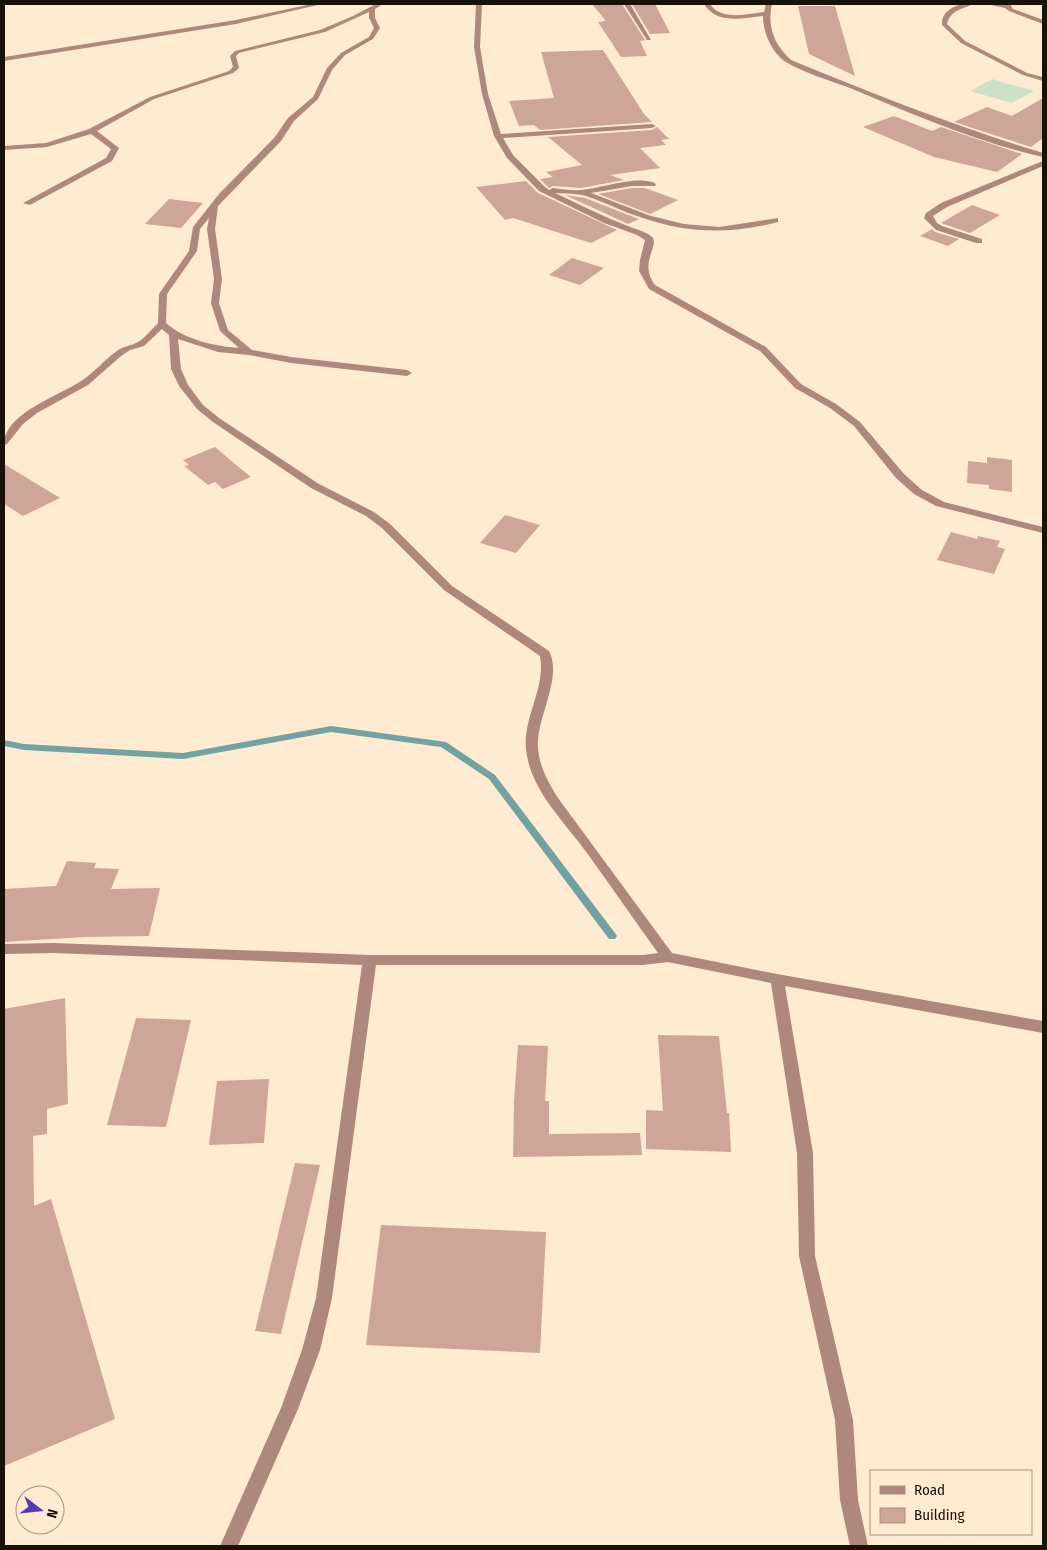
<svg xmlns="http://www.w3.org/2000/svg" width="1047" height="1550" viewBox="0 0 1047 1550" font-family="'Fira Sans Condensed',sans-serif">
	<style>
		.green { fill: #cce2c6 }
		.lines { fill: none; stroke-linecap: round; stroke-linejoin: round }
		.stream { fill: #72a2a2; fill-rule: evenodd }
		.building { fill: #cea599 }
		.minor { fill: #ae877d; fill-rule: evenodd }
	</style>
	<rect width="100%" height="100%" fill="#ffead2"/>
	<!-- green -->
	<path class="green" d="M992,79L1034,91L1012,103L970,91Z"/>
	<g class="lines">
		<!-- stream -->
		<path class="stream" d="M331,726L446,742L495,775L615,933L617,936L615,939H609L489,779L441,747L331,732L183,759L24,750L4,746V740L24,744L183,753Z"/>
	</g>
	<!-- building -->
	<path class="building" d="M592,4H622L645,40L640,41L647,56L621,57L598,22L606,21Z
		M632,4H655L670,33L650,34Z
		M798,6H835L855,76L809,54Z
		M603,50L644,114L652,122L540,130L534,125L519,126L509,101L554,98L541,52Z
		M1043,98V138L1031,147L954,122L987,107L1012,116Z
		M894,116L932,131L941,127L1022,154L997,172L934,157L863,127Z
		M657,127L669,139L661,140L666,145L640,148L660,168L610,175L624,180L581,188L553,186L549,188L540,179L553,177L546,172L582,165L548,137L652,130Z
		M526,181L538,193L617,230L591,243L513,218L505,220L476,187Z
		M632,188H645L678,200L650,214L598,194Z
		M565,195L585,198L639,219L628,224Z
		M169,199L203,203L181,228L145,224Z
		M972,205L1000,215L970,233L941,223Z
		M932,229L935,232L959,239L948,246L920,236Z
		M572,258L604,268L580,285L549,275Z
		M215,447L235,464L251,477L223,489L215,482L208,485L184,466L189,465L183,460Z
		M987,457L1012,460V492L989,489V485L967,483L968,461L987,463Z
		M4,464L60,498L23,516L4,504Z
		M505,515L540,525L516,553L480,543Z
		M951,532L977,539L978,536L1000,541L997,547L1005,549L994,574L937,560Z
		M67,861L96,863L94,868L119,869L111,889L160,888L149,936L84,937L4,942V889L56,886Z
		M65,998L68,1104L47,1109V1134L33,1136L34,1206L51,1199L115,1419L4,1466V1009Z
		M136,1018L191,1020L166,1127L107,1125Z
		M658,1035L719,1036L727,1113H729L731,1152L646,1149V1110L663,1111Z
		M518,1045L548,1046L545,1101H549V1134L640,1133L642,1155L513,1157L514,1101Z
		M269,1079L264,1143L209,1145L217,1081Z
		M295,1163L320,1165L281,1334L255,1331Z
		M381,1225L546,1232L540,1353L366,1345Z"/>
	<g class="lines">
		<!-- minor -->
		<path class="minor" d="M312,4H322L236,24L4,61V57L236,20Z
			M376,4H383L375,9V18L380,28L373,39L345,55L332,70L318,99L294,121L281,141L218,206L215,229L222,279L219,303L228,330L252,350L291,357L407,370L412,373L407,376L291,363L249,355L218,352L178,339L181,369L188,385L203,405L219,418L319,484L374,512L390,524L452,586L549,651C563,677 536,719 538,747C539,766 548,782 558,798L672,953L777,974L1043,1021V1033L785,986L813,1153L815,1256L853,1420L858,1500L868,1546H850L840,1500L835,1420L799,1256L797,1153L771,983L668,962L643,965H376L332,1298L320,1350L298,1409L238,1546H220L281,1408L302,1350L316,1298L362,965L54,953L4,954V944L54,943L370,955H643L658,953C634,920 611,886 587,853C564,821 530,790 526,749C523,717 546,688 540,656L444,590L382,528L366,516L311,488L213,422L197,409L179,386L171,369L169,335L162,329L144,346L130,350L121,356L88,385L37,413L23,424L7,444L4,445C4,413 59,396 81,381C94,373 104,360 117,351C123,346 131,346 138,342C145,338 152,329 158,323L159,294L189,251L193,227L219,194L275,137L288,118L313,97L327,68L341,53L369,37L374,28L369,18V12L325,32L239,53L236,56L239,68L233,73L154,99L97,131L119,148L112,161L30,205L23,203L106,158L111,149L91,134L47,147L4,150V146L46,143L89,129L150,97L229,71L233,67L230,56L235,51L320,30L353,16ZM209,218L207,229L214,279L211,303L220,331L239,348C215,346 185,340 166,323L167,294L197,251L200,229Z
			M476,4H482L480,47L488,94L501,134L652,124L656,126L652,128L503,138L513,155L545,187L549,190L553,188C562,189 572,191 581,190C599,189 641,174 656,184L655,186H632L591,193L651,216L684,224L719,227L778,218V222C731,234 689,234 643,218C623,212 605,202 586,196C576,193 566,194 555,193C581,205 606,218 633,228C639,230 649,233 653,238C658,247 639,264 655,285L766,347L801,384L836,404L860,422L904,474L922,490L944,502L1043,527V533L936,506L914,494L896,478L854,426L830,408L795,388L760,351L649,289L639,271L640,260L645,240L637,235L604,223L539,191L507,158L494,136L482,94L474,47Z
			M624,4H630L651,40H647Z
			M704,4H710C721,21 746,14 764,12L766,4H772C767,26 774,45 791,60C874,94 957,127 1043,153V157C977,142 912,114 850,88C831,81 802,72 786,62C772,53 763,33 763,16C742,18 717,25 704,4Z
			M962,4H973C962,10 951,9 947,24L965,41L1027,73L1043,77V81L1023,75L961,43L942,25C941,13 951,7 962,4Z
			M987,4H1010L1013,9L1043,20V24L1009,11L1005,8Z
			M1043,161V166L947,207L933,216L937,223L942,226L982,239V243H976L936,230L924,218L926,213L941,203Z"/>
	</g>
	<!-- border -->
	<rect width="1047" height="1550" fill="none" stroke="#191209" stroke-width="10"/>
	<!-- legend -->
	<rect x="870" y="1470" width="162" height="65" fill="#ffead2" stroke="#a39482"/>
	<rect x="880" y="1486" width="25" height="8" fill="#ae877d" stroke="#a39482"/>
	<text x="914" y="1495" font-size="15" fill="#191209">Road</text>
	<rect x="880" y="1508" width="25" height="15" fill="#cea599" stroke="#a39482"/>
	<text x="914" y="1520" font-size="15" fill="#191209">Building</text>
	<!-- north arrow -->
	<g transform="translate(40 1510) rotate(106)"><circle r="24" fill="#ffead2" stroke="#a39482"/>
	<path d="M0-4L9 19L0 12L-9 19Z" fill="#553bb3"/>
	<text y="-8" font-size="14" font-weight="bold" text-anchor="middle" fill="#191209">N</text>
	</g>
</svg>
